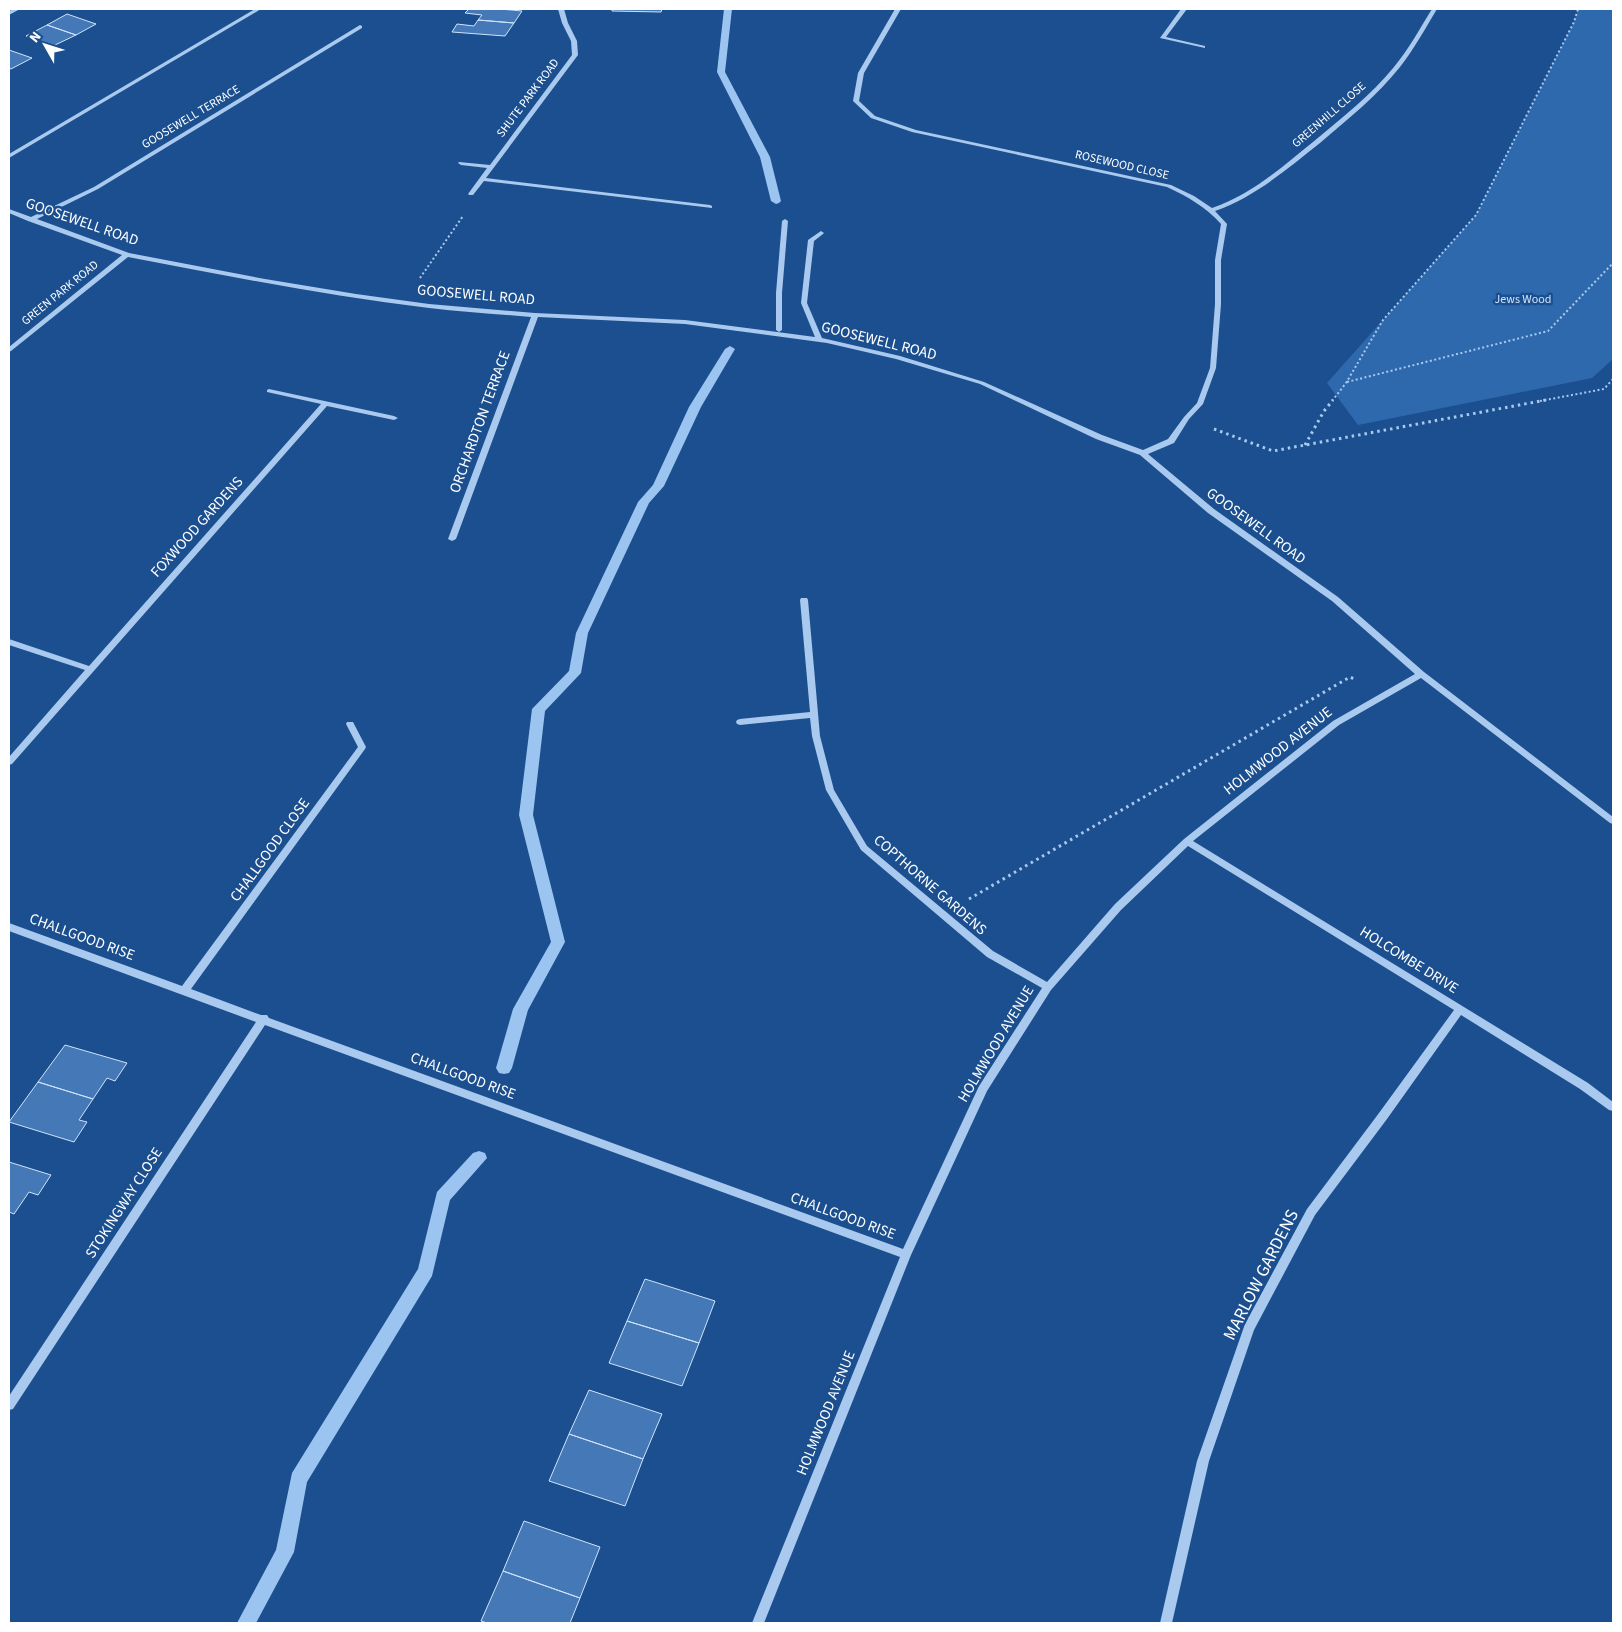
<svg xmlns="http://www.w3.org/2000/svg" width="1622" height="1632" viewBox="0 0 1622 1632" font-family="'Source Sans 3',sans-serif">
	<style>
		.green { fill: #2e69ad }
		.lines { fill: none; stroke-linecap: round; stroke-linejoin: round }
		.stream { fill: #9cc4f0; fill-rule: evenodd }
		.building { fill: #4478b7; stroke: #cfe3fa }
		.path-far1 { stroke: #a9c9ee; stroke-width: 2; stroke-dasharray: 2 2.5; stroke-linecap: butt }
		.path { stroke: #a9c9ee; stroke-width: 3; stroke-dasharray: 2.5 4; stroke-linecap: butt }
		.minor { fill: #a9c9ee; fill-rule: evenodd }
		.labels { text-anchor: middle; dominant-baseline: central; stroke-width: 5; stroke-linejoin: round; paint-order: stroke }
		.far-street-label { font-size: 12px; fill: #fff; stroke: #1b4f8f }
		.far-park-label { font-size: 12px; fill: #cfe3fa; stroke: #1b4f8f }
		.street-label { font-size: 15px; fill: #fff; stroke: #1b4f8f }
		.near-street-label { font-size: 18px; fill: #fff; stroke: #1b4f8f }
	</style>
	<rect width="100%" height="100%" fill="#1b4f8f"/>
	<!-- green -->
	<path class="green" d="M1578,9H1613V359L1592,378L1358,425L1327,383L1476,215L1574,22Z"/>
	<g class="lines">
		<!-- stream -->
		<path class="stream" d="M724,9H732L725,72L770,157L781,201L779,203L776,204L771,201L760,157L717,72Z
			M730,346L735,349L701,407L664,486L649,503L588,633L581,673L545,711L533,815L565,942L528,1010L512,1068L509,1073L504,1074L499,1073L496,1068L513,1009L551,942L519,815L532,709L569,671L576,633L638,502L653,485L689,407L725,349Z
			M479,1151L485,1153L487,1158L450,1200L432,1276L307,1482L294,1552L256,1623H237L276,1550L292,1473L418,1269L437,1192L473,1153Z"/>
	</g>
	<!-- building -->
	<path class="building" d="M469,9H500L522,11L514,23L478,20L482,15L465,13Z
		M612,9H662L661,12L612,11Z
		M67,14L96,24L76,35L47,25Z
		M478,20L514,23L505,36L452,32L457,24L474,26Z
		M47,25L76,35L55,45L26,36Z
		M9,50L32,58L11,69L9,68Z
		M65,1045L127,1063L115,1081L107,1078L93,1099L38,1082Z
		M38,1082L93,1099L79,1120L87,1122L74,1142L9,1122Z
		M9,1162L51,1175L38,1195L29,1192L14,1214L9,1212Z
		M645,1279L715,1301L699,1343L627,1321Z
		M627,1321L699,1343L682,1386L609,1363Z
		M589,1390L662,1414L643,1459L569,1434Z
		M569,1434L643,1459L625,1506L549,1481Z
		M524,1521L600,1547L580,1598L503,1571Z
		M503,1571L580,1598L570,1623H487L481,1621Z"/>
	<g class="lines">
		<!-- path-far1 -->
		<path class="path-far1" d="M420,278L463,216
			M1347,382L1548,331L1613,263
			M1332,401L1346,383L1383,320L1476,215L1574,22L1578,9
			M1540,401L1604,389L1613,379"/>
		<!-- path -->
		<path class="path" d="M1214,429L1273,451L1546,400
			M1305,445L1324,411L1333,400
			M969,899L1350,677L1356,680"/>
		<!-- minor -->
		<path class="minor" d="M13,9H20L9,15V11Z
			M255,9H261L9,158V154Z
			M558,9H564L568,23L577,41L578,55L486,178L710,205L712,206V208L484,181L473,195H469L468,194L487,168L461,165L458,163L459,162L490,165L572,55L571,41L562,23Z
			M895,9H901L864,73L859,101L875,116L916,130L1171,185L1194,196L1212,208C1251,195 1282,167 1313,142C1342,118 1371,95 1394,67C1409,49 1420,28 1432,9H1437C1425,29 1414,49 1400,67C1377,96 1348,119 1320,143C1287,169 1255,197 1215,211L1227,224L1221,260V304L1216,368L1203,404L1189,419L1174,443L1148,454L1214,509L1338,597L1424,672L1613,817V824L1610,823L1421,678L1339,725L1193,841L1588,1083L1613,1102V1111L1609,1110L1580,1089L1461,1015L1387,1119L1315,1215L1254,1330L1209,1461L1172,1623H1160L1197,1461L1245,1324L1307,1209L1379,1113L1454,1010L1188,846L1121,910L1051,990L987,1091L911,1255L764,1623H752L900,1257L265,1025L13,1409L9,1410V1396L256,1022L9,931V923L182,986L358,747L346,724L347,722H353L366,747L365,749L191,989L261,1015H267L269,1018L903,1249L979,1086L1042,988L987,957L861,850L826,790L812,736L810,718L740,725L737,724L736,722L737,720L740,719L810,712L800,600L801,598H807L808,600L820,736L834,790L867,846L993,951L1047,982L1115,904L1184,839L1333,721L1415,674L1332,601L1208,513L1140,455L1096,439L980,384L896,359L827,343L685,324L538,317L456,539L452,541L448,539L531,317C497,314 463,312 429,308C328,296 228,276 128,257L11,351L9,352V347L122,255L28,221L9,213V209L31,217L94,187L360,25L362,26V28L98,189L37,219L129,253L265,279L356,294L429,304L535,313L685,320L815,337L801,303L808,240L821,231L824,233L823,234L814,241L807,303L822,338L900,356L984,382L1102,435L1143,450L1168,439L1184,417L1197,403L1210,368L1215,304V260L1221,224C1206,207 1188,197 1167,187L912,132L871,118L853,101L858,73Z
			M1181,9H1187L1166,37L1205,46V48L1160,38Z
			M785,219L788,221L782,293V330L779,332L776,330V293L782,221Z
			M269,389L394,416L398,418L394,420L327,406L12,764L9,765V757L85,670L9,645V639L89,666L321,404L267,392V390Z"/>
	</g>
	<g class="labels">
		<!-- far-street labels -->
		<g class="far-street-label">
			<text transform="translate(528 98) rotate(-53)">SHUTE PARK ROAD</text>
			<text transform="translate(1329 115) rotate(-41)">GREENHILL CLOSE</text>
			<text transform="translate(191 117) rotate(-31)">GOOSEWELL TERRACE</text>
			<text transform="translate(1122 165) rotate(13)">ROSEWOOD CLOSE</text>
			<text transform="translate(60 293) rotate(-39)">GREEN PARK ROAD</text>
		</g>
		<!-- far-park labels -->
		<g class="far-park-label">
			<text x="1523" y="299">Jews Wood</text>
		</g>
		<!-- street labels -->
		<g class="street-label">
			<text transform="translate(82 222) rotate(19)">GOOSEWELL ROAD</text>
			<text transform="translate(476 295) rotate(5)">GOOSEWELL ROAD</text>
			<text transform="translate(879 341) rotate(14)">GOOSEWELL ROAD</text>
			<text transform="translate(480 422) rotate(-70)">ORCHARDTON TERRACE</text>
			<text transform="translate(1256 526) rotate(36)">GOOSEWELL ROAD</text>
			<text transform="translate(197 527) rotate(-48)">FOXWOOD GARDENS</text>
			<text transform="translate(1278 751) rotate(-38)">HOLMWOOD AVENUE</text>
			<text transform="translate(270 850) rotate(-54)">CHALLGOOD CLOSE</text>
			<text transform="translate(930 885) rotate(41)">COPTHORNE GARDENS</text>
			<text transform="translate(82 937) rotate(20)">CHALLGOOD RISE</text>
			<text transform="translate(1409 960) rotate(32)">HOLCOMBE DRIVE</text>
			<text transform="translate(996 1044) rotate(-59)">HOLMWOOD AVENUE</text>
			<text transform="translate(463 1076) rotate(20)">CHALLGOOD RISE</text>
			<text transform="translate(124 1203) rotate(-57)">STOKINGWAY CLOSE</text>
			<text transform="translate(843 1216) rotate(20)">CHALLGOOD RISE</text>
			<text transform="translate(826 1413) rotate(-68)">HOLMWOOD AVENUE</text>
		</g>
		<!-- near-street labels -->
		<g class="near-street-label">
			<text transform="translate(1261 1275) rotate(-63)">MARLOW GARDENS</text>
		</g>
	</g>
	<!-- border -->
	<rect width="1622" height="1632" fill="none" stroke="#ffffff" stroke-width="20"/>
	<!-- north arrow -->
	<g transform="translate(45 45) rotate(309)" stroke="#1b4f8f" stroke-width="4" paint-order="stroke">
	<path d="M0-4L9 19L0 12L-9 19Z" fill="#ffffff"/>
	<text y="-8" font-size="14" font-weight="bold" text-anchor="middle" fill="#ffffff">N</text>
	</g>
</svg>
